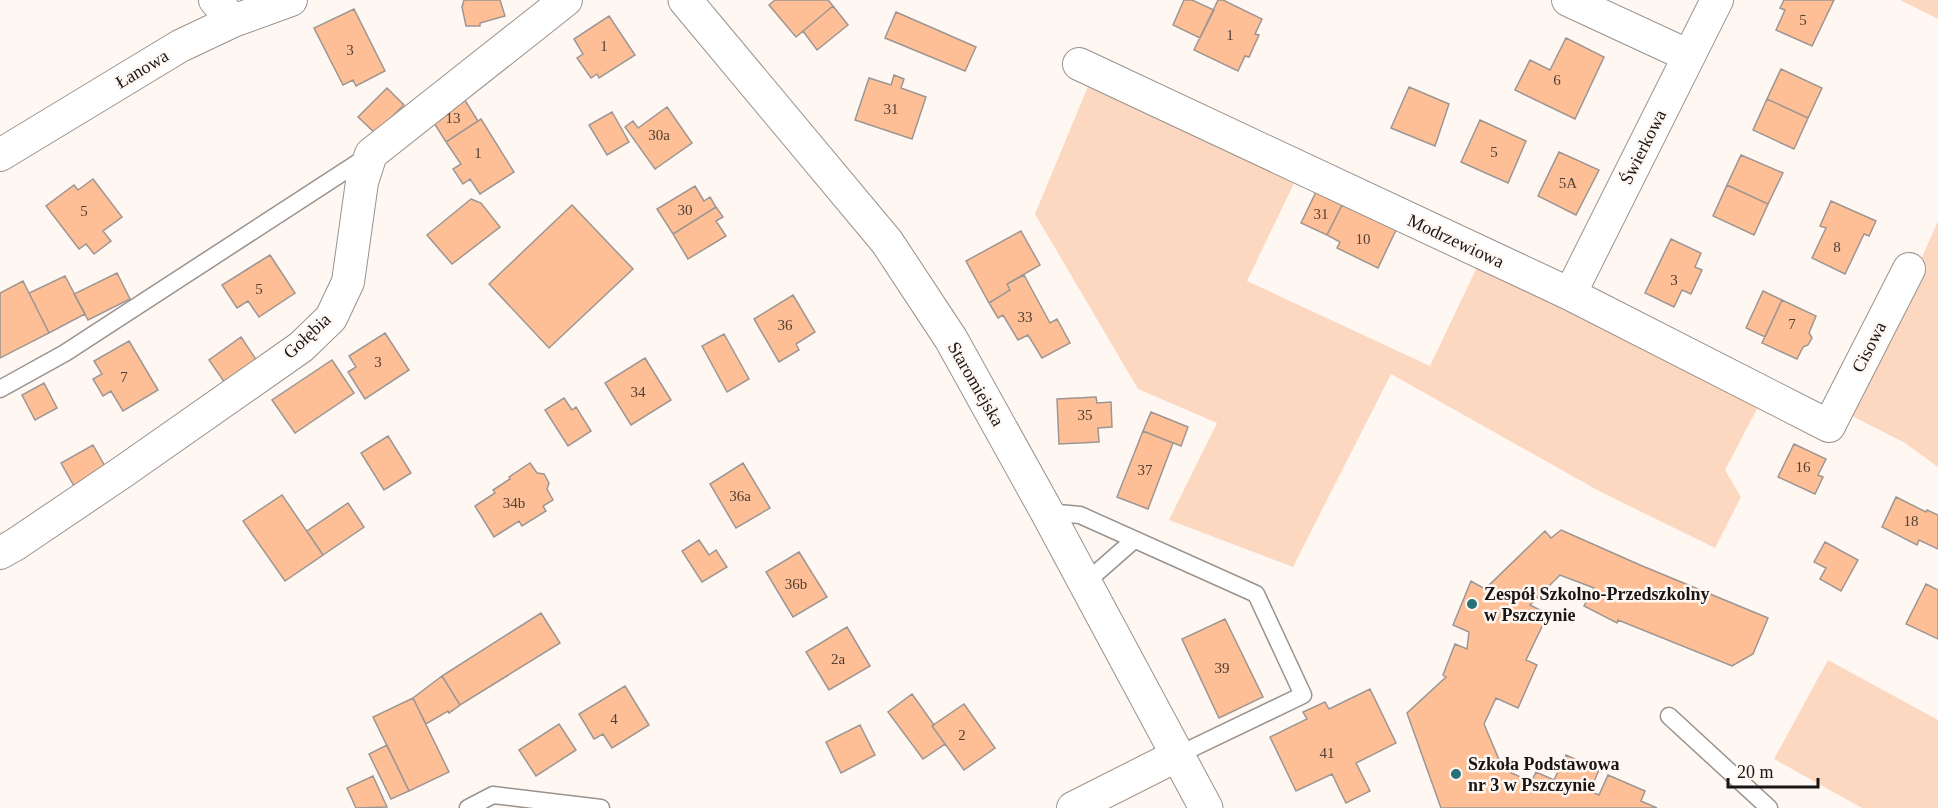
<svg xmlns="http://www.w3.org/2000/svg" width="1938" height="808" viewBox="0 0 1938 808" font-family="'Times New Roman',serif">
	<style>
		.green { fill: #fdd8c1 }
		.building { fill: #febf96; stroke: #9e9692; stroke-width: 1.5 }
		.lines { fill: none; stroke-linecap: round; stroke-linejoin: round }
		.lane-casing { stroke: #99928d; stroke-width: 19 }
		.street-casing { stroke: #99928d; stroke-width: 34 }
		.secondary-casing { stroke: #99928d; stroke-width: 35 }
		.lane { stroke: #fff; stroke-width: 16 }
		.street { stroke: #fff; stroke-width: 32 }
		.secondary { stroke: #fff; stroke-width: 33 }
		.poi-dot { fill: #277178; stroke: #fff7f2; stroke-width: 2 }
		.labels { text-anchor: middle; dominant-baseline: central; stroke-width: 5; stroke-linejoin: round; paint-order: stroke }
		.number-label { font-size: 15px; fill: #524035 }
		.street-label { font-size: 18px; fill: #191615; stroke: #fff7f2 }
		.poi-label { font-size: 18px; font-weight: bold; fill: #191615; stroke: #fff7f2; text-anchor: start }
	</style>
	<rect width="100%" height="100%" fill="#fff7f2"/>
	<!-- green -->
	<path class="green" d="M1900,0H1938V19Z
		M1089,84L1298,175L1247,281L1430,366L1479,263L1758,407L1725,470L1741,497L1715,548L1599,491L1391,374L1293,567L1169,520L1217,423L1138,389L1035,214Z
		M1938,221V467L1905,443L1852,416Z
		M1828,660L1938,720V808H1862L1774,759Z"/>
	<!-- building -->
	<path class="building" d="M464,0H500L505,16L480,23V26H466L462,7Z
		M775,0H828L833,6L796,37L769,5Z
		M1184,0H1192L1214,10L1200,38L1173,25Z
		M1218,0H1223L1262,19L1255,34L1259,35L1249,57L1245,56L1238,71L1194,50Z
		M1784,0H1834L1812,46L1776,30L1785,10L1780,8Z
		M833,6L848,25L817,50L803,31Z
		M354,9L385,71L356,86L353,80L343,85L314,28Z
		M896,12L976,47L965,71L885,38Z
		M609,16L635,55L599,78L597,74L591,78L577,58L583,54L574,39Z
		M1566,38L1604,57L1575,119L1515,90L1530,60L1550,70Z
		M1781,69L1822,88L1808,118L1767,99Z
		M894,75L904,79L901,88L926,97L912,139L855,120L869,78L891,85Z
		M1409,87L1449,104L1435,146L1391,128Z
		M387,88L404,105L375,133L358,117Z
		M461,94L478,121L446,142L429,115Z
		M1767,99L1808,118L1794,149L1753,130Z
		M667,107L692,143L655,169L625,127L633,121L638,128Z
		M612,112L629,142L607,155L589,125Z
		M481,119L514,172L480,194L470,179L463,184L453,169L461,164L446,142Z
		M1480,120L1526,141L1508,183L1461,162Z
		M1559,152L1599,170L1576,215L1538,196Z
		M1741,155L1783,173L1768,204L1727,185Z
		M93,179L122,217L103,231L111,241L94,254L86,244L79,249L46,206L74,185L78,190Z
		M1727,185L1768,204L1754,235L1713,216Z
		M695,186L704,201L710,197L716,207L673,234L657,209Z
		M1316,192L1342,205L1327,235L1301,223Z
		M471,199L481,203L500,227L452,264L427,235Z
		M1831,201L1876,221L1869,236L1864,234L1845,274L1812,258L1826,228L1820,226Z
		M572,205L633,269L549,348L489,284Z
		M1342,205L1396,230L1378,268L1337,248L1340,242L1327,235Z
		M716,207L723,217L716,221L726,236L688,259L673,234Z
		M1021,231L1040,265L1007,284L1010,290L989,303L966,261Z
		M1671,239L1701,253L1695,267L1702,270L1691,294L1682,290L1674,307L1645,293Z
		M270,255L295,293L259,317L248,301L237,308L222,285Z
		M117,273L130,299L88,320L74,294Z
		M1024,275L1050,323L1057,319L1070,343L1042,358L1028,335L1018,340L1003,315L998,318L989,303L1010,290L1007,284Z
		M65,276L85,314L49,333L29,293Z
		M23,281L49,333L0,358V293Z
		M1763,291L1782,300L1765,337L1746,328Z
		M793,295L815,332L796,344L799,350L779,362L754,319Z
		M1782,300L1816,316L1809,333L1812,338L1808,345L1803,347L1797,359L1762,343Z
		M385,333L409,370L365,399L348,372L356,367L349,356Z
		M724,334L749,379L727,392L702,346Z
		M241,337L257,361L225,383L209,360Z
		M129,341L158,390L123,411L111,391L103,396L93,379L102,374L94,361Z
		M645,358L671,400L631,425L605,383Z
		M332,360L354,393L295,433L272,400Z
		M44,383L57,408L35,420L22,395Z
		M1096,397L1097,403L1111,402L1112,427L1098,428L1099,442L1059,444L1057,399Z
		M564,398L572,410L576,407L591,431L568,446L545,410Z
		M1151,412L1188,427L1181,446L1143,431Z
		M1143,431L1173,443L1148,509L1117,497Z
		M388,436L411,473L384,490L361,453Z
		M1794,444L1826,459L1818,475L1823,477L1815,494L1778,477Z
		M93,445L106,468L74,486L61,463Z
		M530,463L537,473L544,474L549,483L547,489L553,500L543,506L546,511L522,526L519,521L494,537L475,506L495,493L493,490L510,479L509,477Z
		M743,463L770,508L736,528L710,484Z
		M282,495L323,555L285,581L243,521Z
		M1896,497L1926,512L1927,510L1938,515V549L1919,540L1917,545L1882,527Z
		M348,503L364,527L323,555L307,531Z
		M1561,530L1640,565L1768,618L1753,654L1732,666L1618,620L1617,623L1584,606L1594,588L1560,575L1530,605L1548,614L1526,660L1537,665L1518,708L1496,698L1484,724L1503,769L1531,782L1536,772L1554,780L1566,755L1599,770L1590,791L1599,795L1608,775L1645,791L1641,801L1657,808H1441L1407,713L1446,677L1443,675L1455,644L1467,649L1469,632L1453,625L1471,581L1485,589L1545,531L1551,538Z
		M699,540L709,555L716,550L727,567L702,582L682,551Z
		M1825,542L1858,560L1841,591L1820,579L1826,568L1814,562Z
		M799,552L827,597L793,617L766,572Z
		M1926,584L1938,590V639L1906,624Z
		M541,613L560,643L460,705L442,676Z
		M1225,619L1263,697L1219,718L1182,639Z
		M847,627L870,666L829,690L806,652Z
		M442,676L460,705L449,713L448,711L426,724L413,698Z
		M625,686L649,725L612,748L603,734L594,739L579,714Z
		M1370,689L1396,743L1356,763L1370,791L1346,803L1332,774L1296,791L1270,737L1307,719L1303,712L1325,702L1329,709Z
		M912,694L934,725L932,726L945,744L923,759L888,712Z
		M413,698L449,772L409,791L373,717Z
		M964,704L995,748L964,770L932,726Z
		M559,724L576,750L536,776L519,750Z
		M860,725L875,755L841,773L826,742Z
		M387,745L409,791L391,799L369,754Z
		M373,776L387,807L356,808L347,788Z"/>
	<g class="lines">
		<defs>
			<path id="lane" d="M0,389L65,353L368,156
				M1047,512L1080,515L1256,594L1303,695L1178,755
				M1085,583L1134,540
				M1669,716L1769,808
				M468,808L493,795L601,808"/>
			<path id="street" d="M215,0L233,21
				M1568,0L1689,56
				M1079,64L1570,294L1829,426L1909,269
				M0,155L180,46L233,21L291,0
				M1570,294L1717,0
				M0,553L16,544L124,471L301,347L331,318L348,282L362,182L371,154L566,0
				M1073,808L1178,755"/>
			<path id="secondary" d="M685,0L887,242L951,339L1047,512L1206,808"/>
		</defs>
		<!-- lane casing -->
		<use href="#lane" class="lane-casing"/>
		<!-- street casing -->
		<use href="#street" class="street-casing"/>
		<!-- secondary casing -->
		<use href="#secondary" class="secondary-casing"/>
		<!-- lane -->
		<use href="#lane" class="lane"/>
		<!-- street -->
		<use href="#street" class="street"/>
		<!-- secondary -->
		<use href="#secondary" class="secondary"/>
	</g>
	<!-- markers -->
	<g class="poi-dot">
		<circle cx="1472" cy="604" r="6"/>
		<circle cx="1456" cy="774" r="6"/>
	</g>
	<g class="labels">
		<!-- number labels -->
		<g class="number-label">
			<text x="1803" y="20">5</text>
			<text x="1230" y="35">1</text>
			<text x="604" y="46">1</text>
			<text x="350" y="50">3</text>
			<text x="1557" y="80">6</text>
			<text x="891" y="109">31</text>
			<text x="453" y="118">13</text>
			<text x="659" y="135">30a</text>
			<text x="1494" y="152">5</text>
			<text x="478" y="153">1</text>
			<text x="1568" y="183">5A</text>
			<text x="685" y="210">30</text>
			<text x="84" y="211">5</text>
			<text x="1321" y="214">31</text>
			<text x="1363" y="239">10</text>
			<text x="1837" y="247">8</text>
			<text x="1674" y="280">3</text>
			<text x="259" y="289">5</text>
			<text x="1025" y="317">33</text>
			<text x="1792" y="324">7</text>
			<text x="785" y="325">36</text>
			<text x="378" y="362">3</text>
			<text x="124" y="377">7</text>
			<text x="638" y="392">34</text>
			<text x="1085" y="415">35</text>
			<text x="1803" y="467">16</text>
			<text x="1145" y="470">37</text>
			<text x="740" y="496">36a</text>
			<text x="514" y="503">34b</text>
			<text x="1911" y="521">18</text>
			<text x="796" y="584">36b</text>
			<text x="838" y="659">2a</text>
			<text x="1222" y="668">39</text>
			<text x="614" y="719">4</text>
			<text x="962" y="735">2</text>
			<text x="1327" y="753">41</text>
		</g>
		<!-- street labels -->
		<g class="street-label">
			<text transform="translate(142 69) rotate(-31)">Łanowa</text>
			<text transform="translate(1643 147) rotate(-63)">Świerkowa</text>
			<text transform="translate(1456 241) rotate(25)">Modrzewiowa</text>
			<text transform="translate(307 336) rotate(-43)">Gołębia</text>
			<text transform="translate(1869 347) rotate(-63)">Cisowa</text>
			<text transform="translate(976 384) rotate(60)">Staromiejska</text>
		</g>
		<!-- poi labels -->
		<g class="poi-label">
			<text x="1484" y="594">Zespół Szkolno-Przedszkolny<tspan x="1484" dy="21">w Pszczynie</tspan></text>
			<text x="1468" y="764">Szkoła Podstawowa<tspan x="1468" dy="21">nr 3 w Pszczynie</tspan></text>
		</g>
	</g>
	<!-- scale -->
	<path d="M1728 778v9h90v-9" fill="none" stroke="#191615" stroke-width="3"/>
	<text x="1737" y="778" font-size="18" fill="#191615" stroke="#fff7f2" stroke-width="4.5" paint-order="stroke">20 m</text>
</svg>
